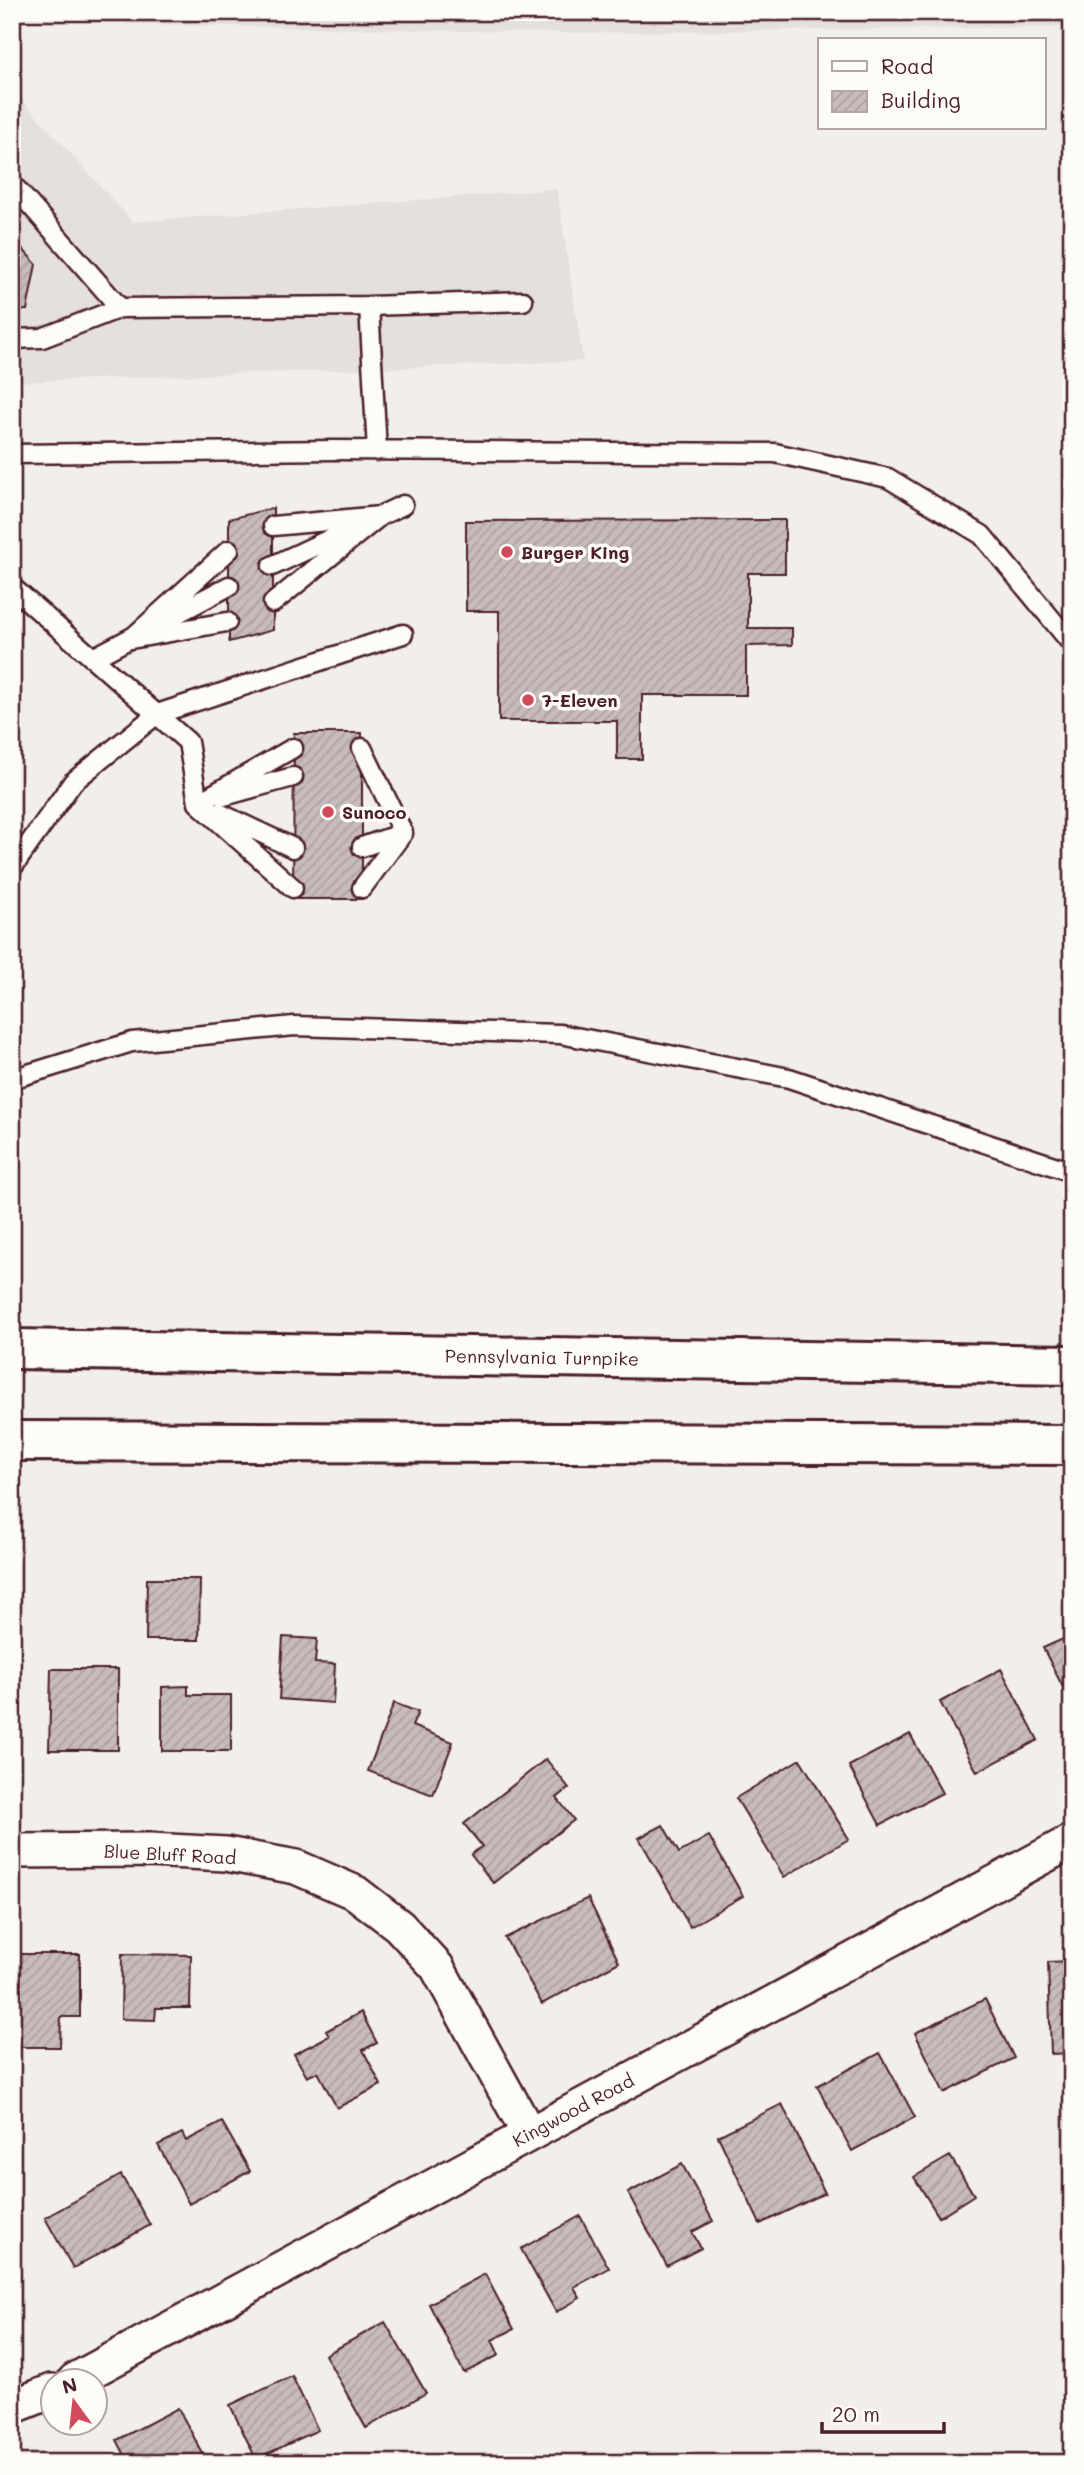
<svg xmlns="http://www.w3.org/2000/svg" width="1084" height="2475" viewBox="0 0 1084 2475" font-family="Mali,sans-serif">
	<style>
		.built { fill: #e5dfdd }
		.building { fill: url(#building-hatch); stroke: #4a1f2b; stroke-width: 2 }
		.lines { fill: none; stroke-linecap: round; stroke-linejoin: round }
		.lane-casing { stroke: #4a1f2b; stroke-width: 23 }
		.street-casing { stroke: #4a1f2b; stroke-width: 38 }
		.highway-casing { stroke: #4a1f2b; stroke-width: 44 }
		.lane { stroke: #fdfcf7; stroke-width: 18 }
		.street { stroke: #fdfcf7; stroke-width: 33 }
		.highway { stroke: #fdfcf7; stroke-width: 38 }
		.poi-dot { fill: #d1495b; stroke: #fdfcf7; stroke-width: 2.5 }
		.labels { text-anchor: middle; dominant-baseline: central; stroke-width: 7; stroke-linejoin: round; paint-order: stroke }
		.poi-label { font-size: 18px; font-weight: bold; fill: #4a1f2b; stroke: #fdfcf7; text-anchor: start }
		.street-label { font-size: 18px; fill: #4a1f2b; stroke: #fdfcf7 }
	</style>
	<defs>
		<pattern id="building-hatch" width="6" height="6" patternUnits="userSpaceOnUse" patternTransform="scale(1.75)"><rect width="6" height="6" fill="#c8bbbb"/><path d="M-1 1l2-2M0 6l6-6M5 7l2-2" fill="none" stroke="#ada0a1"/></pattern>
	</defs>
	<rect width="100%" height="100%" fill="#f2efeb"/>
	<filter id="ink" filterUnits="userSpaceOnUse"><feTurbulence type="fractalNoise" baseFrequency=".0143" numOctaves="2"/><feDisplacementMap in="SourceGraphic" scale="14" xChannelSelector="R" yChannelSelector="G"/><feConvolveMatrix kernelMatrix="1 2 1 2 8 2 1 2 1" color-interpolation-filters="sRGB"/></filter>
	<g filter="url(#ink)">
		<!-- built -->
		<path class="built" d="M117,12H1072V27L563,33L126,24Z
			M12,89L133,222L557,189L583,361L12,382Z"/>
		<!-- building -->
		<path class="building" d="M12,237L36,264L27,310L12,311Z
			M273,508V630L229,642V519Z
			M785,520V573H748V628H792V645L746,646V695H642V759H617V721H499V611H466V521Z
			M294,733H362V899H293Z
			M147,1579H200L199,1640H146Z
			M1072,1635V1705L1043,1648Z
			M283,1637L317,1639L315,1663L335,1664L333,1703L279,1699Z
			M51,1669H118V1750H49Z
			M1001,1669L1038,1740L977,1772L940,1702Z
			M188,1686V1695H231V1751H162V1687Z
			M394,1703L418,1712L412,1726L453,1742L433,1795L368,1771Z
			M910,1734L942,1793L880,1825L849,1766Z
			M546,1759L569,1788L557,1798L574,1820L493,1883L471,1855L482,1846L464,1824Z
			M800,1759L849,1839L784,1877L736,1798Z
			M663,1825L679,1853L709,1836L743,1896L690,1927L639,1838Z
			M588,1898L619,1962L542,2004L505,1938Z
			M14,1954H80V2017H61L60,2047H13Z
			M122,1954L191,1955L190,2008H156L155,2020L121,2019Z
			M1072,1961V2053L1051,2054L1048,1962Z
			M985,1999L1014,2058L944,2093L915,2033Z
			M361,2012L377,2043L363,2050L381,2085L337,2108L318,2072L307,2077L294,2054L329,2036L326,2031Z
			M880,2053L915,2117L852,2151L817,2086Z
			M782,2104L825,2193L760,2224L718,2136Z
			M222,2122L250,2171L189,2204L158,2145L182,2133L186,2141Z
			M950,2156L974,2195L939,2217L914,2177Z
			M682,2164L713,2221L692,2232L701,2248L667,2266L628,2193Z
			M121,2175L150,2225L73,2268L45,2218Z
			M580,2216L609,2268L574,2287L580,2298L556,2312L521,2249Z
			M485,2274L514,2329L492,2340L499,2355L464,2373L429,2304Z
			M385,2322L426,2393L366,2428L325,2355Z
			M292,2376L318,2430L256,2459L230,2405Z
			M178,2408L208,2463H129L117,2440Z"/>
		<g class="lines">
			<defs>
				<path id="lane" d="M12,184L120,308L42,338L12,339
					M369,306L377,451
					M120,308L369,306L523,301
					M12,454L335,450L775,453L888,478L982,535L1072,644
					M272,566L403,505
					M12,587L188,742L198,803
					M273,603L380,516L273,526
					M227,622L131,639L229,550
					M93,658L229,586
					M362,748L403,833
					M224,796L293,777
					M217,812L293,848
					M362,847L403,833
					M12,868L73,782L157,714L403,634
					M293,888L198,803L293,748
					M362,888L403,833
					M12,1079L132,1042L294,1026L560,1034L789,1078L1072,1172"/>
				<path id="street" d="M12,1851L150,1850L226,1854L296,1867L356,1893L399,1926L437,1967L529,2134
					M75,2380L1072,1841
					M12,2407L52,2391"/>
				<path id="highway" d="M12,1349L1072,1365
					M12,1441L1072,1445"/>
			</defs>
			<!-- lane casing -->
			<use href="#lane" class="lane-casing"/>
			<!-- street casing -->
			<use href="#street" class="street-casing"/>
			<!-- highway casing -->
			<use href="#highway" class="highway-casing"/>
			<!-- lane -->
			<use href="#lane" class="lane"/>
			<!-- street -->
			<use href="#street" class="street"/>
			<!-- highway -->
			<use href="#highway" class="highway"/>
		</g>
	</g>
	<!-- markers -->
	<g class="poi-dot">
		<circle cx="507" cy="552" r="7"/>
		<circle cx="528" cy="700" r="7"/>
		<circle cx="328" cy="812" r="7"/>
	</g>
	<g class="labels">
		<!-- poi labels -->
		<g class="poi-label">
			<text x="521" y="552">Burger King</text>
			<text x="542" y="700">7-Eleven</text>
			<text x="342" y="812">Sunoco</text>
		</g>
		<!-- street labels -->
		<g class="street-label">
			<text transform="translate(542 1357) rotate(1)">Pennsylvania Turnpike</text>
			<text transform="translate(170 1854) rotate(3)">Blue Bluff Road</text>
			<text transform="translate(573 2110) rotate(-28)">Kingwood Road</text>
		</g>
	</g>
	<!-- margin -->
	<rect width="1084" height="2475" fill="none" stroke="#fdfcf7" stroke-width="42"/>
	<rect x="21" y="21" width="1042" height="2433" fill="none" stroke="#4a1f2b" stroke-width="2.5" filter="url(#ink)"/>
	<!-- legend -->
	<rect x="818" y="38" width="228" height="91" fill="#fdfcf7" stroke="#b5a4a5" stroke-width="2"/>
	<rect x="832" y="61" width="35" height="10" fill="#fdfcf7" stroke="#b5a4a5" stroke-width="2"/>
	<text x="881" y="74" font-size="21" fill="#4a1f2b">Road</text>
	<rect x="832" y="91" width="35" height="21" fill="url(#building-hatch)" stroke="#b5a4a5" stroke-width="2"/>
	<text x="881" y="108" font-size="21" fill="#4a1f2b">Building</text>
	<!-- north arrow -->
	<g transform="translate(74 2402) rotate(345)"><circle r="33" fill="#fdfcf7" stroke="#b5a4a5" stroke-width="2"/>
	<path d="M0-5L12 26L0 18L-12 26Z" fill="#d1495b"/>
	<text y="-10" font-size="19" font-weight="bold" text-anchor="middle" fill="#4a1f2b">N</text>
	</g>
	<!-- scale -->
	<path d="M822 2422v10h122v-10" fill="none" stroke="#4a1f2b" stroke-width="3.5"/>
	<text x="832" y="2422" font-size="21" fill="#4a1f2b" stroke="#fdfcf7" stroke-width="5" paint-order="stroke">20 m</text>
</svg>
